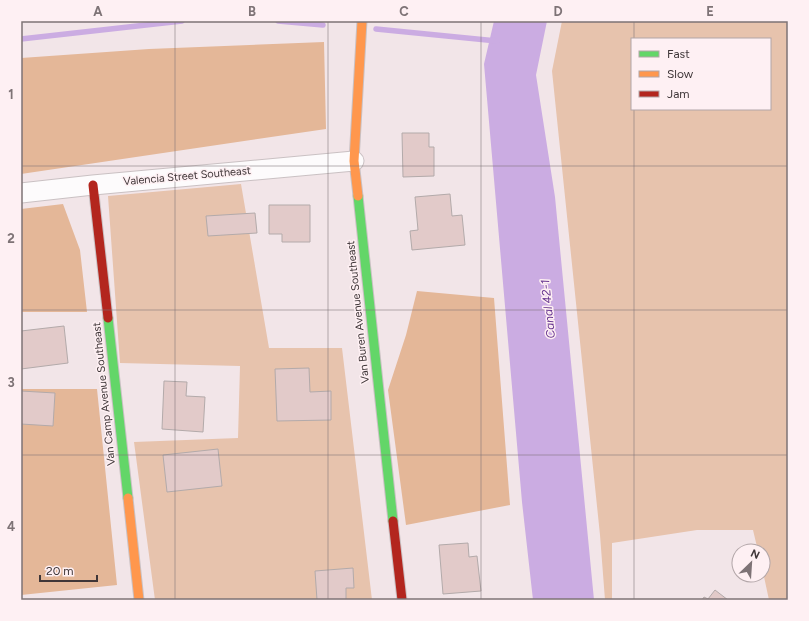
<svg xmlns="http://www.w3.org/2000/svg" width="809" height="621" viewBox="0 0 809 621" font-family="Figtree,sans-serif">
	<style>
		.green { fill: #e7c3ad; fill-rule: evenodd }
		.forest { fill: #e4b798 }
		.water { fill: #cbace2 }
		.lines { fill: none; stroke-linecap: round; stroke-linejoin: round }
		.stream { stroke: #cbace2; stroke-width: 5.5 }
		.building { fill: #e2cac9; stroke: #b3aaaa }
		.street-casing { stroke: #cac1c3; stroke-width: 21 }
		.fast-casing { stroke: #cac1c3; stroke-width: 11 }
		.slow-casing { stroke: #cac1c3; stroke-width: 11 }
		.jam-casing { stroke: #cac1c3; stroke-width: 11 }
		.street { stroke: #fdfbfc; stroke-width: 19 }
		.fast { stroke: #63d668; stroke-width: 9 }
		.slow { stroke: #ff974d; stroke-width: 9 }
		.jam { stroke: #b3261e; stroke-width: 9 }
		.grid { fill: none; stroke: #7e7376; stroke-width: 1; stroke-opacity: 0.55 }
		.labels { text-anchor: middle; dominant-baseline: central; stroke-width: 3; stroke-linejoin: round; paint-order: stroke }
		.street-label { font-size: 11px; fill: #3f3638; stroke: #fef0f3 }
		.water-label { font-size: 12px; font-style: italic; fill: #683690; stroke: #fef0f3 }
		.neatline { fill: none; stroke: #7e7376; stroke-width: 1.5 }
		.grid-label { font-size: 13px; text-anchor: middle; font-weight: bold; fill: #7e7376 }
	</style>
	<rect width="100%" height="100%" fill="#f2e5e8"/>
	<!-- green -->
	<path class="green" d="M562,21H788V600H769L763,572V551H758L753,530H697L612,543V600H605L600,535L552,71ZM632,39H770V109H632Z
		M241,184L269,348H342L372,600H155L134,442L238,438L240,366L120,363L108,196Z"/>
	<!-- forest -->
	<path class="forest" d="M324,42L326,129L21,174V58L149,49Z
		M63,204L80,250L87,312H21V209Z
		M417,291L494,298L510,505L406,525L388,390L406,335Z
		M21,389H97L117,585L21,595Z"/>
	<!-- water -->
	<path class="water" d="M494,21H547L536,75L555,197L594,600H533L522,502L484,64Z"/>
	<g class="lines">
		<!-- stream -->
		<path class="stream" d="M278,21L323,25
			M376,29L497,41
			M21,39L182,21"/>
	</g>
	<!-- building -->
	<path class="building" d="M402,133H429V147H434V176L403,177Z
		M450,194L452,216L462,215L465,245L412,250L410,231L418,230L415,197Z
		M269,205H310V242H282V234H269Z
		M255,213L257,233L208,236L206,216Z
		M64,326L68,363L21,369V331Z
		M309,368L310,392L331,391V420L277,421L275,369Z
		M164,381L187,382L186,396L205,397L203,432L162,429Z
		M21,391L55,393L53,426L21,424Z
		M218,449L222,486L167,492L163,455Z
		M468,543L469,557L477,556L481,591L443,594L439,545Z
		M353,568L354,588H346V600H317L315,571Z
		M715,590L728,600H702L704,597L708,599Z"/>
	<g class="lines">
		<defs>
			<path id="street" d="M21,193L93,185L354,161"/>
			<path id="fast" d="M358,196L393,521
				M108,318L128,498"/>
			<path id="slow" d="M358,196L354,161L362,21
				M128,498L139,600"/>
			<path id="jam" d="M93,185L108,318
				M393,521L402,600"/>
		</defs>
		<!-- street casing -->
		<use href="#street" class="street-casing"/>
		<!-- fast casing -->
		<use href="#fast" class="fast-casing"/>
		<!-- slow casing -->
		<use href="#slow" class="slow-casing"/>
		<!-- jam casing -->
		<use href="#jam" class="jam-casing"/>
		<!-- street -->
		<use href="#street" class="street"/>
		<!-- fast -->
		<use href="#fast" class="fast"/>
		<!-- slow -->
		<use href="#slow" class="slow"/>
		<!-- jam -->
		<use href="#jam" class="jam"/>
	</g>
	<!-- grid -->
	<path class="grid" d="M175,21V600M328,21V600M481,21V600M634,21V39M634,109V600M21,166H788M21,310H788M21,455H788"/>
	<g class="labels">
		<!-- street labels -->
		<g class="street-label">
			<text transform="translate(187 176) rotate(-5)">Valencia Street Southeast</text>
			<text transform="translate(358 312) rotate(-96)">Van Buren Avenue Southeast</text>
			<text transform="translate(104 394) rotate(-96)">Van Camp Avenue Southeast</text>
		</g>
		<!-- water labels -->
		<g class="water-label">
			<text transform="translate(548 309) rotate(-96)">Canal 42-1</text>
		</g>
	</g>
	<!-- border -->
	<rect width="809" height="621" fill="none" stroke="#fef0f3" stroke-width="44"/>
	<!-- legend -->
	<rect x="631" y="38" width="140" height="72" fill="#fef0f3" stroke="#b2a6a8"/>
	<rect x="639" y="51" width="20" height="6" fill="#63d668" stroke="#b2a6a8"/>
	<text x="667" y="58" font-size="12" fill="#3f3638">Fast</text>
	<rect x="639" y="71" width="20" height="6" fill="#ff974d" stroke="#b2a6a8"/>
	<text x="667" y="78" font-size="12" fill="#3f3638">Slow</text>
	<rect x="639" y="91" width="20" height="6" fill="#b3261e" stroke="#b2a6a8"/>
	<text x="667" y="98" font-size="12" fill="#3f3638">Jam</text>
	<!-- north arrow -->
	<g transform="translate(751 563) rotate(25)"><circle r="19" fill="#fef0f3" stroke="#b2a6a8"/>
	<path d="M0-3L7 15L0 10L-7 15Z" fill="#7e7376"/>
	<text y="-6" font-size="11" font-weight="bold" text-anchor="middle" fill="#3f3638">N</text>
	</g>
	<!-- scale -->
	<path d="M40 575v6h57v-6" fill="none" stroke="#3f3638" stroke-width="2"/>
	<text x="46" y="575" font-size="12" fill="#3f3638" stroke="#fef0f3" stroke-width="3" paint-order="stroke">20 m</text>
	<rect x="22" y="22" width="765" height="577" class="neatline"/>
	<g class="grid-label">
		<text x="98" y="16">A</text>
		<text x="252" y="16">B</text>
		<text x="404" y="16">C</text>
		<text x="558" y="16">D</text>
		<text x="710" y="16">E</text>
		<text x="11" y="99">1</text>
		<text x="11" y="243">2</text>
		<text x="11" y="387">3</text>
		<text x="11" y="531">4</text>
	</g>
</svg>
